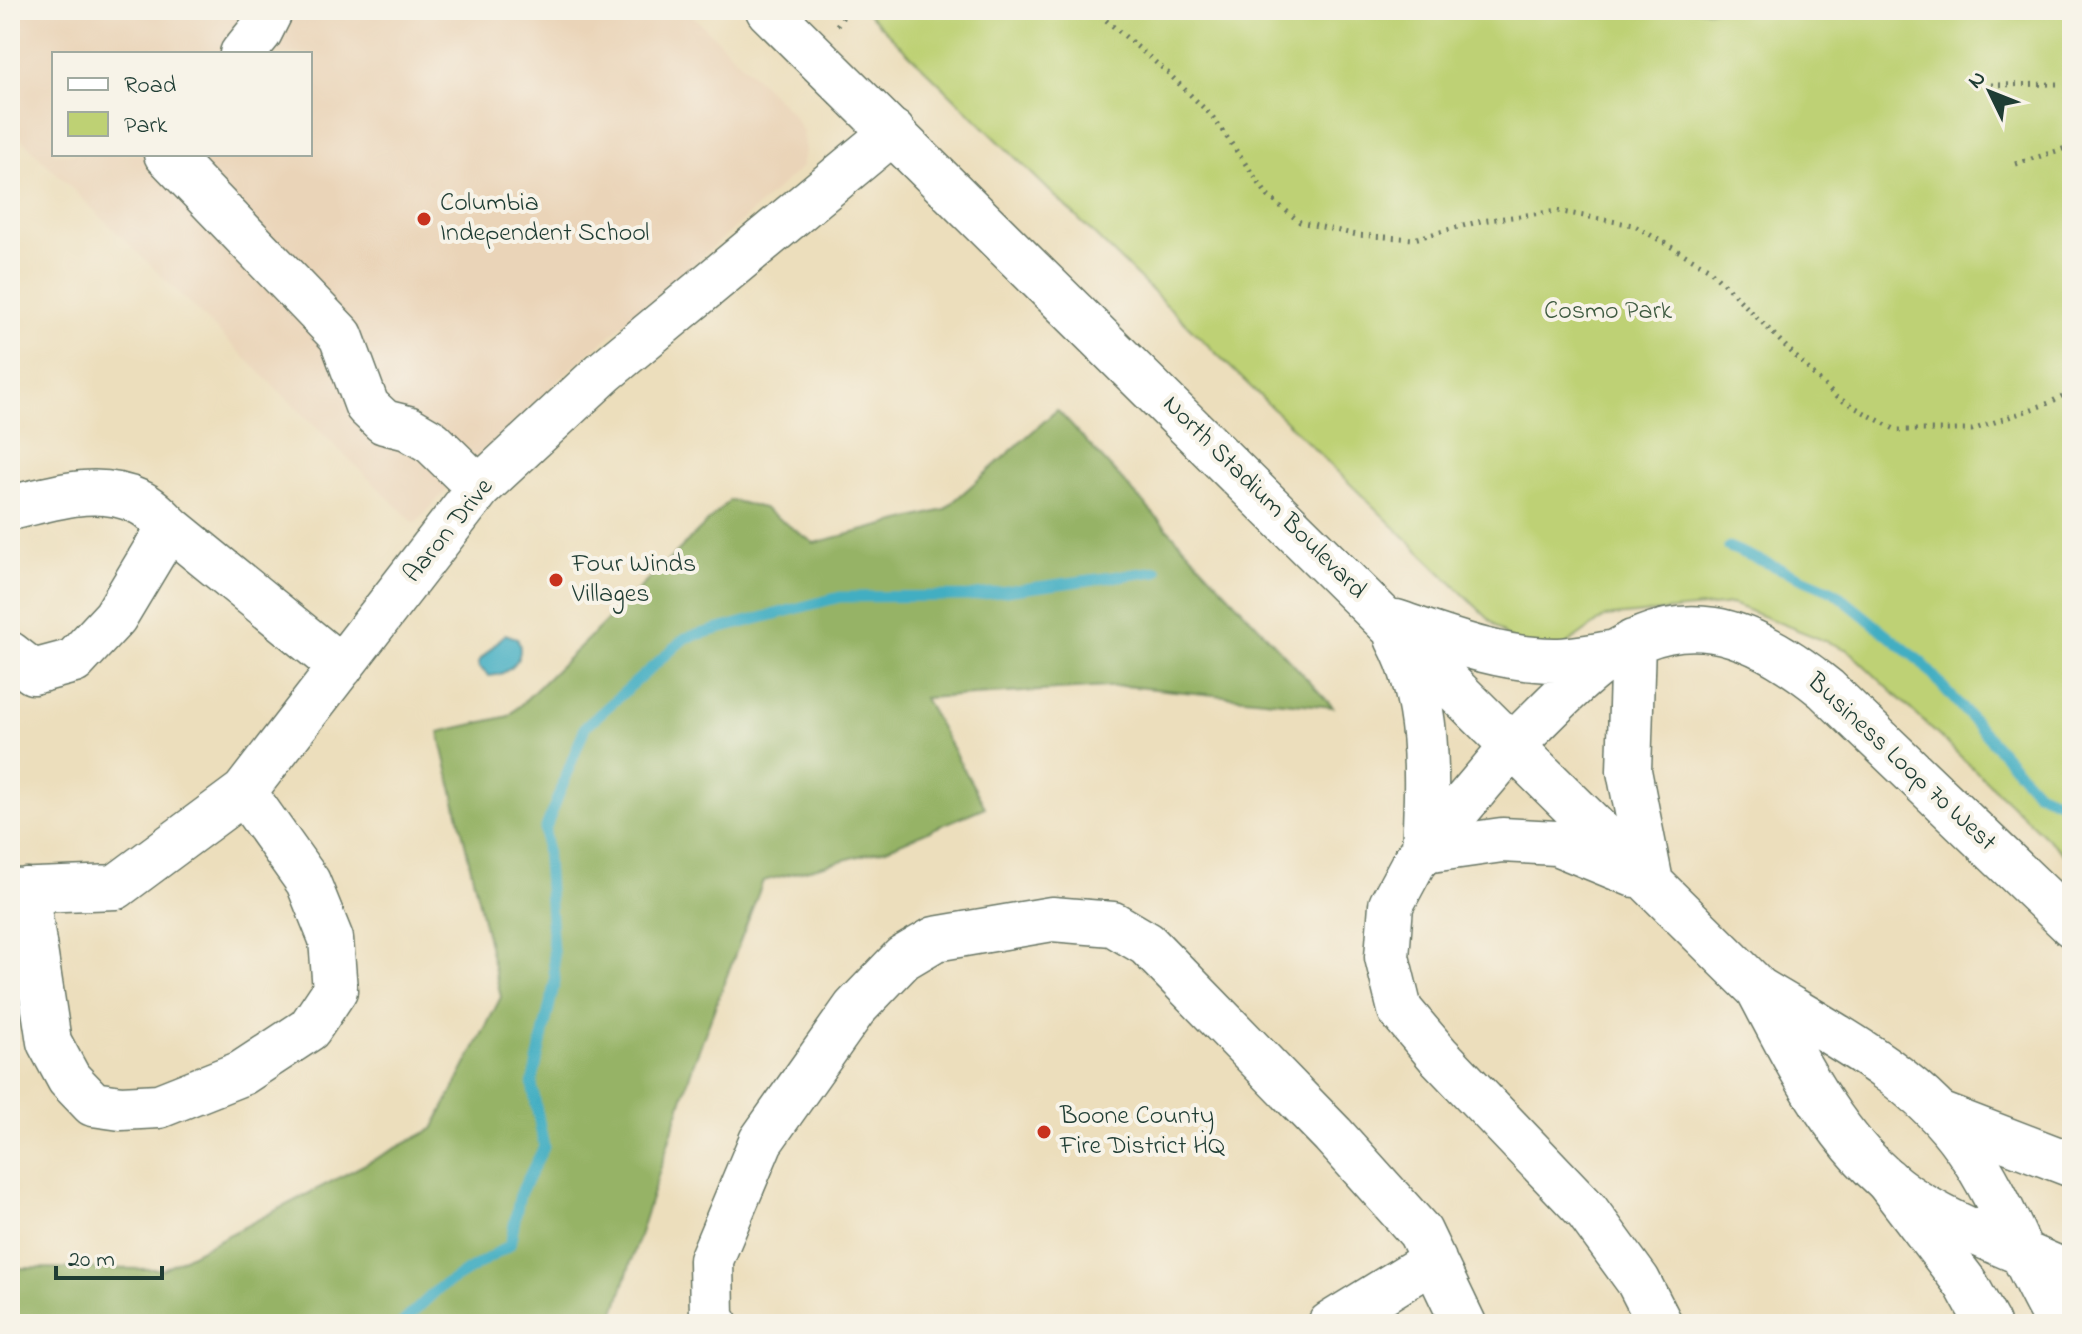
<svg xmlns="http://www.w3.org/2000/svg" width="2082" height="1334" viewBox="0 0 2082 1334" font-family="'Indie Flower',sans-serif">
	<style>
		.built { fill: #ead4b8; fill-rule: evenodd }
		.green { fill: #bed174; stroke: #6e8754; stroke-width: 2 }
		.forest { fill: #96b366; stroke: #5a784d; stroke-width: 2 }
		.water { fill: #43aec2; stroke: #31767b; stroke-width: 2 }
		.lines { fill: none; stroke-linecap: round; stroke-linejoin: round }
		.stream { stroke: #43aec2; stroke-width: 11 }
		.minor-casing { stroke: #677564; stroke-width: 47 }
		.major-casing { stroke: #677564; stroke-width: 47 }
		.highway-casing { stroke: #677564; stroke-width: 47 }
		.path { stroke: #677564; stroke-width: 5; stroke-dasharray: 2 6; stroke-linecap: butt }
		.minor { stroke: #fff; stroke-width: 44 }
		.major { stroke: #fff; stroke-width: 44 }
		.highway { stroke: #fff; stroke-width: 44 }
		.poi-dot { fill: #c8321e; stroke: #f7f3e8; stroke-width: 3 }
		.labels { text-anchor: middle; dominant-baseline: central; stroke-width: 8; stroke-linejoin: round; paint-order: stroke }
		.poi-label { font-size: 26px; fill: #1f3d34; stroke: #f7f3e8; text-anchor: start }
		.park-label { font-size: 26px; fill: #3f5b41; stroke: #f7f3e8 }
		.street-label { font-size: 26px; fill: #1f3d34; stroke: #f7f3e8 }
	</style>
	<rect width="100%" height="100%" fill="#f7f3e8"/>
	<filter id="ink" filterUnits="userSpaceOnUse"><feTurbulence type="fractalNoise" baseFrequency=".0125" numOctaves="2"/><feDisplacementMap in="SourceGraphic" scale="16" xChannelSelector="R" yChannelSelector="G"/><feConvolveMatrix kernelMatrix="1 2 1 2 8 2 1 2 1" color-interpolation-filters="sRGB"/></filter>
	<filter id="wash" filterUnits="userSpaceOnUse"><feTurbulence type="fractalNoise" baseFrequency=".006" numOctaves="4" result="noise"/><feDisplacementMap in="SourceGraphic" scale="32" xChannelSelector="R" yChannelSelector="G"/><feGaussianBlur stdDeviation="1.8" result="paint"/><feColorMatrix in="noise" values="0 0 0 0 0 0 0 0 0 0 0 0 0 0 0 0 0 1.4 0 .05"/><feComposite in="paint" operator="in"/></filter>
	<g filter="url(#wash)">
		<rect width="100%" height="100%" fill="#ecdebc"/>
		<!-- built -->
		<path class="built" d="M10,10H687L792,113L803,132L805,151L802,167L686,271L573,367L484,450L415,524L10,128ZM54,54H310V154H54Z"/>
		<!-- green -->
		<path class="green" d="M864,10H2072V862L1848,650L1732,604L1605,617L1537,666Z"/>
		<!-- forest -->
		<path class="forest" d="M1057,410L1333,707L1125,686L924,698L985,807L886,849L763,881L693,1065L616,1309L608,1324H10V1268L163,1269L433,1129L501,997L439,732L509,716L730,500L763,508L814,543L944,510Z"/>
		<!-- water -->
		<path class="water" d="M505,634L517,638C527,658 509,675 489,676L479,667V661Z"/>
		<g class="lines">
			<!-- stream -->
			<path class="stream" d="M1729,547L1833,591L1921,662L2037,792L2072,807
				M401,1324L439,1288L510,1245L520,1194L544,1147L532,1084L555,981L545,830L585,727L685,638L840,597L969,596L1157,571"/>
		</g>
	</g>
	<g filter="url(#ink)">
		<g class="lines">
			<defs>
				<path id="minor" d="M242,54L260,32L271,10
					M166,154L341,336L367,406L384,422L408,428L432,442L479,488
					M10,508C53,498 97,482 139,502C151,507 163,521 173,530
					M10,654L33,672L74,661L115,617L157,547L173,530L341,667
					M1514,744L1414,862L1391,905L1387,957L1400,1010L1438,1055L1587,1211L1638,1281L1660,1324
					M26,890L49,1042L69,1079L93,1104L121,1108L159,1106L242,1073L309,1029L335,990L331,939L308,882L244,792
					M10,891L116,887L244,792L479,488L604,372L893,132
					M716,1324L712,1317L711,1260L761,1141L855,1008L903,958L935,939L1052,919L1113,924L1147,944L1333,1135L1420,1232L1464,1324
					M1330,1324L1434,1260"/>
				<path id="major" d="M768,10L1758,989C1830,1033 1916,1075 1965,1146C2004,1201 2024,1267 2059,1324
					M1396,622C1446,639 1500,660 1555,660C1575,660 1597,655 1617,652
					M1397,638C1432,703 1427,780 1424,851L1502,840L1556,843L1634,875
					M1633,642L1629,771L1651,882
					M1514,744C1540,719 1565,691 1594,668C1677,600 1750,627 1826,689L2072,925
					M1759,991C1799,1066 1842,1157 1918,1203C1966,1232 2021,1251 2072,1275"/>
				<path id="highway" d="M1942,1115L2072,1165
					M1886,1179L1966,1284L1988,1324"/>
			</defs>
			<!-- minor casing -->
			<use href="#minor" class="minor-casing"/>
			<!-- major casing -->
			<use href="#major" class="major-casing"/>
			<!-- highway casing -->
			<use href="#highway" class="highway-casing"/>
			<!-- path -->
			<path class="path" d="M1094,10L1167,72L1212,116L1268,196L1300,222L1357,235L1414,239L1481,221L1557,211L1633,225L1708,268L1836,397L1896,430H1972L2049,403L2072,391
				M837,25L848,10
				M1991,85L2057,84
				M2016,164L2072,146"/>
			<!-- minor -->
			<use href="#minor" class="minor"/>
			<!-- major -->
			<use href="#major" class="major"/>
			<!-- highway -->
			<use href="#highway" class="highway"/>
		</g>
	</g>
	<!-- markers -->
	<g class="poi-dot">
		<circle cx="424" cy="219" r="8"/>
		<circle cx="556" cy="580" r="8"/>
		<circle cx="1044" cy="1132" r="8"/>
	</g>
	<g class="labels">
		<!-- poi labels -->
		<g class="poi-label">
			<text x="440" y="204">Columbia<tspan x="440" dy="30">Independent School</tspan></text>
			<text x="572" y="565">Four Winds<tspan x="572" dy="30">Villages</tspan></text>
			<text x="1060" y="1117">Boone County<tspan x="1060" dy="30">Fire District HQ</tspan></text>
		</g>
		<!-- park labels -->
		<g class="park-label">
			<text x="1608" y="312">Cosmo Park</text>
		</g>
		<!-- street labels -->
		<g class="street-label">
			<text transform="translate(1264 498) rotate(45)">North Stadium Boulevard</text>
			<text transform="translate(449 531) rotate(-51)">Aaron Drive</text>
			<text transform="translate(1901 763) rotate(43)">Business Loop 70 West</text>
		</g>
	</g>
	<!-- margin -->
	<rect width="2082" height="1334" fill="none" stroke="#f7f3e8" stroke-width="40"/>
	<!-- legend -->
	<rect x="52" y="52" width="260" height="104" fill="#f7f3e8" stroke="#a1aaa0" stroke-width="2"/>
	<rect x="68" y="78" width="40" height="12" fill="#ffffff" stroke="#a1aaa0" stroke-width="2"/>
	<text x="124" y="92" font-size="24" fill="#1f3d34">Road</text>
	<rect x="68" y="112" width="40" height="24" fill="#bed174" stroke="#a1aaa0" stroke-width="2"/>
	<text x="124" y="132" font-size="24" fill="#1f3d34">Park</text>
	<!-- north arrow -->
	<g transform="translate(1990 92) rotate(313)" stroke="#f7f3e8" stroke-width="6" paint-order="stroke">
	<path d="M0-6L14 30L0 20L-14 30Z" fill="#1f3d34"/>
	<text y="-12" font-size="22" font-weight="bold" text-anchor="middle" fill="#1f3d34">N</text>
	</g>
	<!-- scale -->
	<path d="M56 1266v12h106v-12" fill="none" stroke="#1f3d34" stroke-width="4"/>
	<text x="68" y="1266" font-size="24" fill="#1f3d34" stroke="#f7f3e8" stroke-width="6" paint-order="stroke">20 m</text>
</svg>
